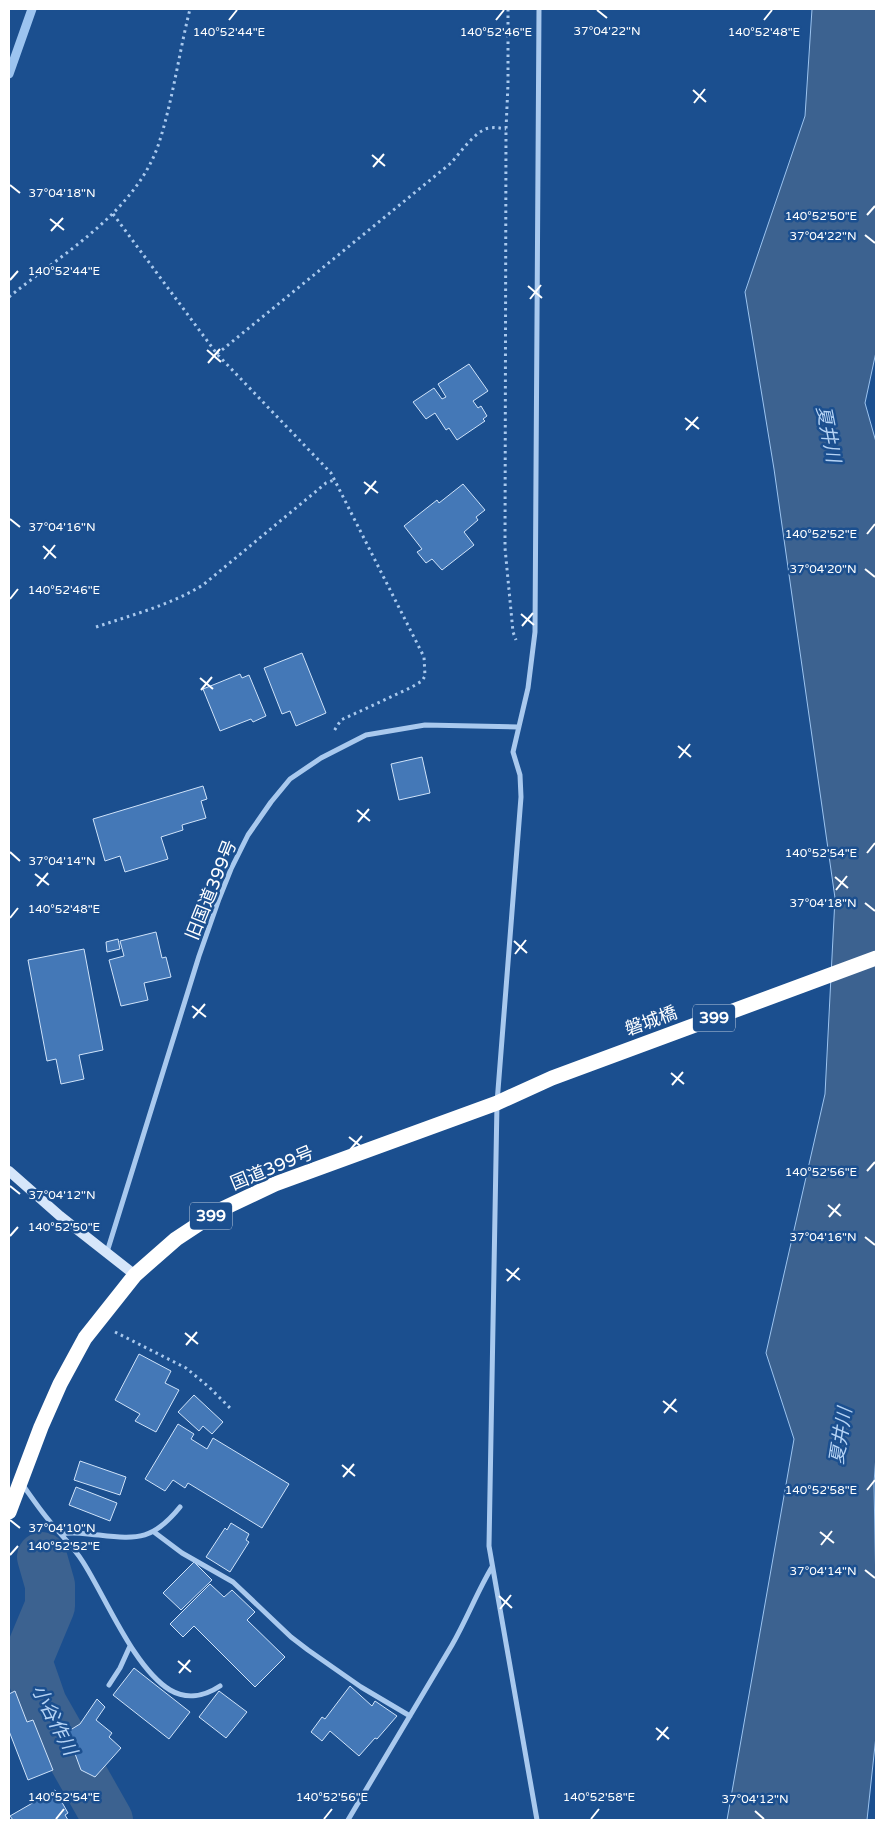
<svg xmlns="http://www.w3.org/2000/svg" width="885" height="1829" viewBox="0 0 885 1829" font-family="'Varela Round','Noto Sans JP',sans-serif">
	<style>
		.water { fill: #3c6290; stroke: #9cc4f0 }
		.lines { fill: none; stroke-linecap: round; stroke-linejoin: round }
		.stream { stroke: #9cc4f0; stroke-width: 9 }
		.river { stroke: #3c6290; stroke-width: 50 }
		.building { fill: #4478b7; stroke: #cfe3fa }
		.path { stroke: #a9c9ee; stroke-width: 3; stroke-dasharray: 2.5 4; stroke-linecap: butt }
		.street { stroke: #a9c9ee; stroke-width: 5 }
		.secondary { stroke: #d6e6fa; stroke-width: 10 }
		.highway { stroke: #fff; stroke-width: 15 }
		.ticks { fill: none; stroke: #fff; stroke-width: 2 }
		.labels { text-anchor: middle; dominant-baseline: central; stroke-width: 5; stroke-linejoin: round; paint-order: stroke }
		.shield { fill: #1b4f8f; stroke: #bbcadd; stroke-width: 1 }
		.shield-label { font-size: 16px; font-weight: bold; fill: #fff }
		.street-label { font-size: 18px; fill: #fff; stroke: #1b4f8f }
		.water-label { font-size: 19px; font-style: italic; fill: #b5d3f5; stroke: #1b4f8f }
		.ticks-label { font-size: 12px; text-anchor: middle; fill: #fff; stroke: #1b4f8f; stroke-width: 5; stroke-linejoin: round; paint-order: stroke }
	</style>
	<rect width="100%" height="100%" fill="#1b4f8f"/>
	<!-- water -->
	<path class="water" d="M812,9H876V352L865,403L876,442V1455L874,1483L876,1592V1736L867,1820H727L794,1439L766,1353L825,1094L835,898L774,469L745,292L805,116Z"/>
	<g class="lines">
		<!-- stream -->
		<path class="stream" d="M9,74L32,9"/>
		<!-- river -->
		<path class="river" d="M42,1557L50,1585V1606L27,1661L42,1704L108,1820"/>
	</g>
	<!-- building -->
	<path class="building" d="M469,364L488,391L473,401L478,408L481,406L487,416L483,419L485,421L457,440L449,428L446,430L435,413L426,419L413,402L434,388L442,399L446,397L438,384Z
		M463,484L485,510L476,517L478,520L464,532L474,545L442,570L432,559L426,563L417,552L422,549L404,526L437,500L439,503Z
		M302,653L326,713L296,726L290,711L282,714L264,668Z
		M240,674L242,678L249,675L266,716L253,722L251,719L220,731L203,689Z
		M422,757L430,793L399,800L391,764Z
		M203,786L207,799L201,801L206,818L182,825L183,830L161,837L168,859L125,872L120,856L105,861L93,819Z
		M156,932L162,958L166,957L171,977L144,983L148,1000L121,1006L109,960L124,956L120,941Z
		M118,939L120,949L107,952L106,942Z
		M84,949L103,1050L79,1055L84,1079L61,1084L56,1059L47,1061L28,960Z
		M139,1354L171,1371L165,1383L179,1390L156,1432L135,1421L140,1414L115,1400Z
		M194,1395L223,1422L212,1434L203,1426L199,1431L178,1412Z
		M178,1424L194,1434L191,1439L207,1449L213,1438L289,1484L262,1528L188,1483L185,1488L173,1480L165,1491L145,1479Z
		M80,1461L126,1477L120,1495L74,1480Z
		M76,1487L117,1503L110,1521L69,1505Z
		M231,1523L249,1534L246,1540L249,1542L230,1572L206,1557L225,1528L227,1530Z
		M194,1562L212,1580L181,1610L163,1593Z
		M210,1584L224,1597L232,1590L255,1612L247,1620L285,1657L255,1687L194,1626L183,1637L170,1624Z
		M134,1668L190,1712L169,1739L113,1695Z
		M350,1686L372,1706L375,1701L397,1716L377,1739L375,1738L359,1756L330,1731L322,1741L311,1732L322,1717L325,1719Z
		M15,1691L27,1722L33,1720L53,1770L28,1780L9,1731V1694Z
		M219,1691L247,1712L226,1738L199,1717Z
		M97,1699L105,1707L96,1720L112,1733L109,1737L121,1748L95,1777L81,1770L67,1732L80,1724Z
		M55,1790L68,1813L65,1815L68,1820H13L10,1816Z"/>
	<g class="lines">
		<!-- path -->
		<path class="path" d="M508,9V84L506,129L505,548L513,632L516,640
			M113,214L217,354L331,473L424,657L425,676L422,681L410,688L341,720L334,731
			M9,297C63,253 136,212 159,143C173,99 179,53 190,9
			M217,354L451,163C460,153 476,130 489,128C495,127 500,128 506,129
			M96,627C132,615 170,605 203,585L326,483L334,480
			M115,1332L186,1368L209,1387L231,1409"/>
		<!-- street -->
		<path class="street" d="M107,1252L199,956L219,899L231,869L248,835L271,802L290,779L321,758L366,735L425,725L518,727
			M22,1484C30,1495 38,1507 47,1518C58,1532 73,1546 83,1562C106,1598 134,1668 170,1690C187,1700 205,1696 220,1686
			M154,1532L182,1553L233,1582L291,1637L308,1650L361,1687L410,1716
			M61,1534C74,1531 85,1534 99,1535C139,1540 154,1539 180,1507
			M109,1685L120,1668L130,1646
			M348,1820L452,1645C467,1619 477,1592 492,1567
			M537,1820L489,1546L497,1103L521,797L520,775L513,752L528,688L535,632L539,9"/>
		<!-- secondary -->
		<path class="secondary" d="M9,1171L60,1216L135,1275"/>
		<!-- highway -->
		<path class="highway" d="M9,1512L41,1427L60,1384L85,1338L135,1275L176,1239L220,1210L275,1184L497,1103L552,1078L876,958"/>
	</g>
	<!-- ticks -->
	<path class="ticks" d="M597,10L607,18M229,20L237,10M496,20L504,10M764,20L772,10M693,90L706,102M694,103L705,89M372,155L385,166M373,167L384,154M10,185L20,193M867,215L875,206M50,219L64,230M51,231L63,218M865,235L875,243M10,280L18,271M528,286L542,298M530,299L541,285M207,350L221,362M208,363L220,349M685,418L699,429M686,430L698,417M364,482L378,493M365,494L376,481M10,519L20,527M867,534L875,524M43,546L56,558M44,559L55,545M865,569L875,577M10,599L18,589M521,614L534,625M522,626L533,613M200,678L213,689M201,690L212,677M678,746L691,757M679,758L690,744M357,810L370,821M358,822L369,809M10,852L20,861M867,853L875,843M35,874L49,885M835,877L848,888M37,886L48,873M836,890L847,876M865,903L875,911M10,918L18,908M514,941L527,953M515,954L526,940M192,1006L206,1017M193,1018L205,1004M671,1073L684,1084M672,1085L683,1072M349,1137L363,1148M350,1150L362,1136M867,1171L875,1162M10,1186L20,1194M828,1205L841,1216M829,1217L840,1204M10,1236L18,1227M865,1237L875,1245M506,1269L520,1280M507,1281L519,1268M185,1333L198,1344M186,1345L197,1332M663,1401L677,1412M664,1413L676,1399M342,1465L355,1476M343,1477L354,1464M867,1490L875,1480M10,1520L20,1528M820,1532L834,1543M821,1545L832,1531M10,1555L18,1546M865,1570L875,1578M499,1596L512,1608M500,1609L511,1595M178,1661L191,1672M179,1673L190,1660M656,1728L669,1739M657,1740L668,1727M755,1811L764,1819M56,1819L64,1809M324,1819L332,1809M591,1819L599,1809"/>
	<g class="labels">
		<!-- shield labels -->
		<g class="shield">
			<rect x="693" y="1004.5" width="42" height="27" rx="4"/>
			<rect x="190" y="1202.5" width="42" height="27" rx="4"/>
		</g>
		<g class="shield-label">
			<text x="714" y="1018">399</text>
			<text x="211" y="1216">399</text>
		</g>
		<!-- street labels -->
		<g class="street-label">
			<text transform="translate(211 890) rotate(-68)">旧国道399号</text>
			<text transform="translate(651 1021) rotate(-20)">磐城橋</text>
			<text transform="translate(272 1168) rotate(-22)">国道399号</text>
		</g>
		<!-- water labels -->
		<g class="water-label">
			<text transform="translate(828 434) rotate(79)">夏井川</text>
			<text transform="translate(841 1436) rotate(-81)">夏井川</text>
			<text transform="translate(54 1720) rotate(63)">小谷作川</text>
		</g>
	</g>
	<g class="ticks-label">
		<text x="607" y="35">37°04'22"N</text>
		<text x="229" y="36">140°52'44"E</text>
		<text x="496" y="36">140°52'46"E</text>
		<text x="764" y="36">140°52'48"E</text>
		<text x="62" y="197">37°04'18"N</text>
		<text x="821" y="220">140°52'50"E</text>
		<text x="823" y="240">37°04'22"N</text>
		<text x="64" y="275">140°52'44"E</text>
		<text x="62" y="531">37°04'16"N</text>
		<text x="821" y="538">140°52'52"E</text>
		<text x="823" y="573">37°04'20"N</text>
		<text x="64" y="594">140°52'46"E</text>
		<text x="821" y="857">140°52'54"E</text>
		<text x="62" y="865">37°04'14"N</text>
		<text x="823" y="907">37°04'18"N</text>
		<text x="64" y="913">140°52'48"E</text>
		<text x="821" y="1176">140°52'56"E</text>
		<text x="62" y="1199">37°04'12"N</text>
		<text x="64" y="1231">140°52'50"E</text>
		<text x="823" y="1241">37°04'16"N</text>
		<text x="821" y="1494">140°52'58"E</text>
		<text x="62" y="1532">37°04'10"N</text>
		<text x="64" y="1550">140°52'52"E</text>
		<text x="823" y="1575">37°04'14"N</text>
		<text x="64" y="1801">140°52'54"E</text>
		<text x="332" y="1801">140°52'56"E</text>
		<text x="599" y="1801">140°52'58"E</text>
		<text x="755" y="1803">37°04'12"N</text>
	</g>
	<!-- border -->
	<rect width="885" height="1829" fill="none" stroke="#ffffff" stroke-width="20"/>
</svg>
